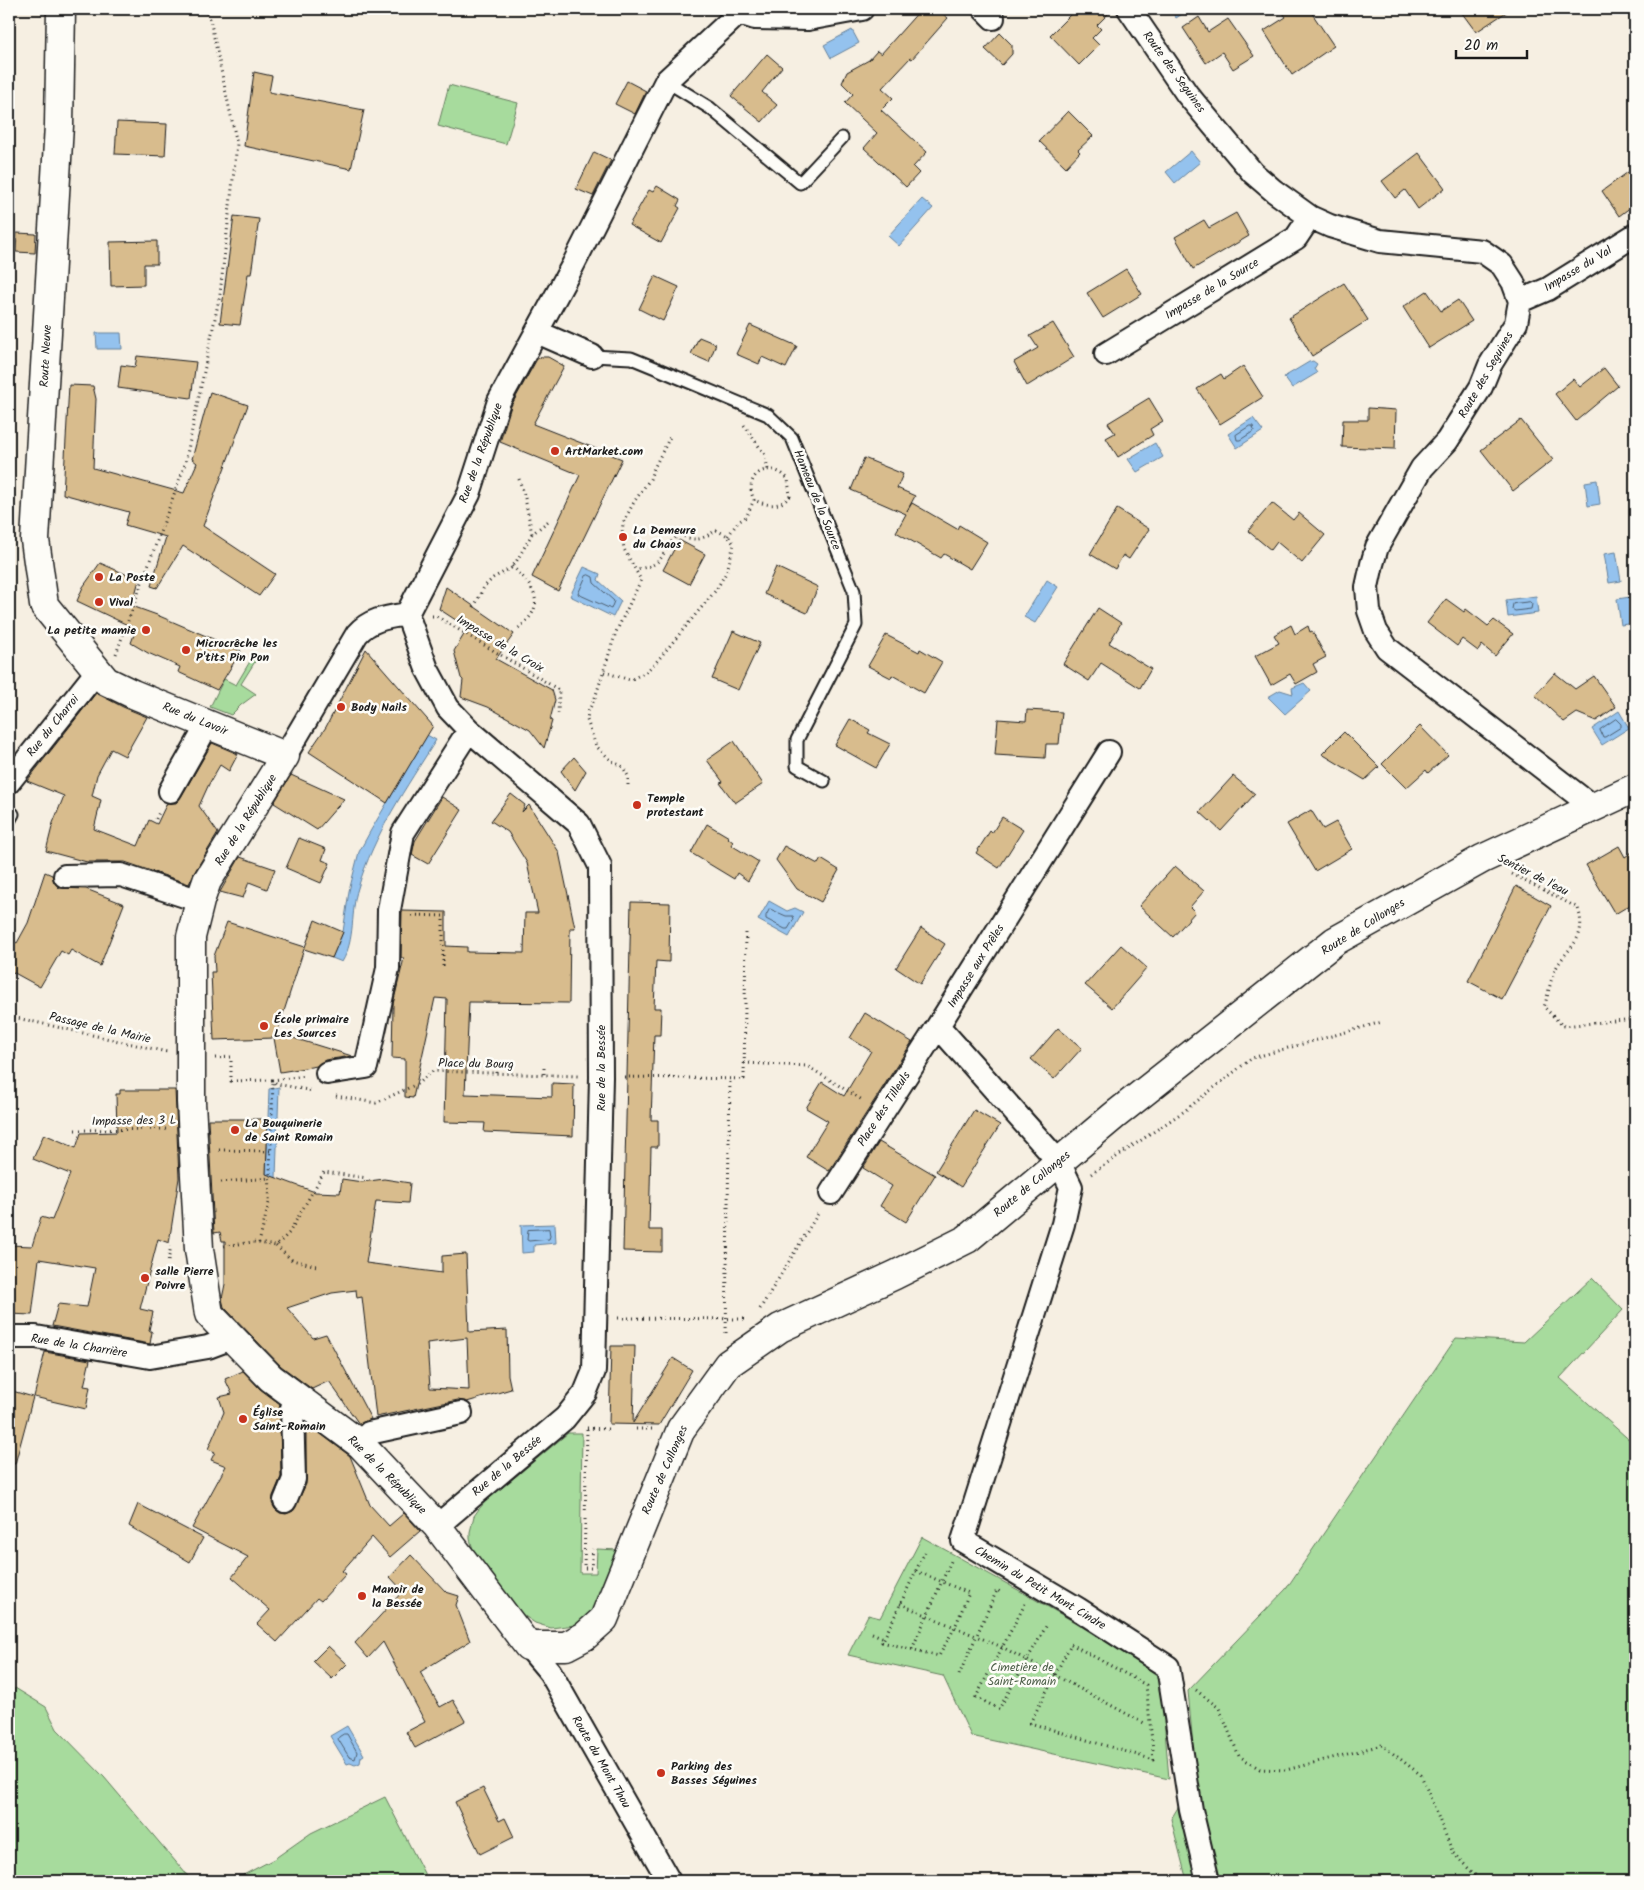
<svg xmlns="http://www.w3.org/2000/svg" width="1644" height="1890" viewBox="0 0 1644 1890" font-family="Kalam,sans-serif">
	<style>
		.green { fill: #a7db9d; stroke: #627c5c }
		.water { fill: #94c2ee; stroke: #64809a }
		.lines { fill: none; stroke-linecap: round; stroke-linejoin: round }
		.shore { stroke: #4c5e70; stroke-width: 1 }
		.building { fill: #d8bc8d; stroke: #1c1c1c; fill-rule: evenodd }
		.lane-casing { stroke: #1c1c1c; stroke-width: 15 }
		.street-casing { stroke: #1c1c1c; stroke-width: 26 }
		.secondary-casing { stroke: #1c1c1c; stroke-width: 31 }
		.path { stroke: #1c1c1c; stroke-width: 3; stroke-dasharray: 1 4; stroke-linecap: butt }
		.lane { stroke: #fdfcf7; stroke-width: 11 }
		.street { stroke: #fdfcf7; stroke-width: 22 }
		.secondary { stroke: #fdfcf7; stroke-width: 28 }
		.poi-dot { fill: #c8321e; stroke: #fdfcf7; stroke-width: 2 }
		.labels { text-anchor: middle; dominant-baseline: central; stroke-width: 5; stroke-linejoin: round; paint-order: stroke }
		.street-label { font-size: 12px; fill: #1c1c1c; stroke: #fdfcf7 }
		.poi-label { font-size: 12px; font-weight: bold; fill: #1c1c1c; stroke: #fdfcf7; text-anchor: start }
		.park-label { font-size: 12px; fill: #4d5f49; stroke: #fdfcf7 }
	</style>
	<rect width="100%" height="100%" fill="#f6efe2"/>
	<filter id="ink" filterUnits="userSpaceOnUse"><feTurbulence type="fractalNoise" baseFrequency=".02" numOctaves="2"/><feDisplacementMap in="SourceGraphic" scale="10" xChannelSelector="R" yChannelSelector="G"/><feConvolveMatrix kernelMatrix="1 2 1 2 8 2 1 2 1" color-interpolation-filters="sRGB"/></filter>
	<g filter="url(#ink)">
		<!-- green -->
		<path class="green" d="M449,85L518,103L506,144L438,126Z
			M252,658L256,660L241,684L256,694L241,705L231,715L210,707L224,679L236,685Z
			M1592,1278L1623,1310L1560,1378L1635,1445V1881H1187L1171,1819L1196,1778L1188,1691L1286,1589L1456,1338L1524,1342Z
			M568,1433H582L580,1573H596L597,1549L618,1550L598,1605L591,1613L575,1625L551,1628L535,1623L520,1613L474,1553L470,1539V1532L474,1516L479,1509L485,1502Z
			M922,1537L1029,1596L1160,1671L1169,1779L971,1736L943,1676L848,1655L868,1615L880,1618Z
			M15,1688L46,1707L57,1729L104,1777L192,1881H9V1710Z
			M385,1797L428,1881H232L274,1859L311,1833Z"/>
		<!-- water -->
		<path class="water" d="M1170,9H1190L1176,18Z
			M852,30L859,43L831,58L824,45Z
			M1191,151L1200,162L1175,183L1166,172Z
			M922,199L933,208L899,246L888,236Z
			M96,333H121L122,349H97Z
			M1313,361L1317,364L1314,369L1317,373L1292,388L1284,377L1309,362Z
			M1253,418L1263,431L1237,448L1228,434Z
			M1155,443L1163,457L1137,472L1128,459Z
			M1597,480L1600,504L1588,506L1585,482Z
			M1616,552L1621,581L1609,583L1604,554Z
			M584,567L600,574L598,580L621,601L613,617L570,596Z
			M1047,580L1058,587L1035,623L1024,617Z
			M1536,596L1538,613L1508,617L1506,600Z
			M1630,597L1634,623L1621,625L1617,599Z
			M1304,683L1311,691L1285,714L1268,697L1280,690L1293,694L1292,688Z
			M1619,711L1629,728L1602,745L1592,729Z
			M427,735L436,740C406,788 374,834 358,888C350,912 356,939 342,962L332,958L343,932L349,891L359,852L371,830Z
			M769,901L787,911L795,908L803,912L789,937L758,920Z
			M279,1087L276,1178L265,1204L269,1089Z
			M555,1224L556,1243L534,1245V1252L522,1253L521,1225Z
			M347,1726L364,1755L361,1757L360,1763L355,1765L350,1763L347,1764L330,1736Z"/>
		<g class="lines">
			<!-- shore -->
			<path class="shore" d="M1250,426H1253L1254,431L1240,440H1237L1236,435Z
				M589,575L593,577L594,583L614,601L611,609L578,594L586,576Z
				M1530,602L1532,604L1531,609L1515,611L1512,609L1513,604Z
				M1616,719L1621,724V727L1605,737H1603L1600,730Z
				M770,909L786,916H793L794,919L788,929H785L766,919V916Z
				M549,1229L550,1236L549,1239L529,1241L527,1240L528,1230Z
				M344,1734H347L357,1752L355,1759L349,1757L338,1739L339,1737Z"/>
		</g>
		<!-- building -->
		<path class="building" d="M921,9H937L948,18L912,59L910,58L882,88L893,98L881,110L927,152L913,167L919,173L906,187L864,148L877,133L845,103L853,94L842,83L847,72L869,60L877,51L881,54Z
			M1076,9H1113L1097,25L1101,29L1092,38L1099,45L1079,65L1050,35Z
			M1280,9H1309L1334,46L1292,75L1264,31L1286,17Z
			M1459,9H1511L1476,32Z
			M1199,17L1208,32L1228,19L1254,56L1233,69L1222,52L1206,63L1183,28Z
			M1000,33L1012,45V54L1002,65L985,49Z
			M767,54L782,67L762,92L777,105L762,122L731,96Z
			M254,72L272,76L269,92L364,110L351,169L244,146Z
			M627,81L646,91L635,114L615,104Z
			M1068,111L1093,136L1078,150L1080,152L1066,167L1039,141Z
			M117,122L167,124L165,156L115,154Z
			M594,152L611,160L593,196L576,189Z
			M1419,153L1445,188L1418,209L1405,190L1395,198L1382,181Z
			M1635,167V204L1619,216L1602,191Z
			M657,186L680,200L677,206L680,208L661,243L629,225L649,190L653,192Z
			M1236,213L1249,236L1193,269L1175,237L1204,220L1209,228Z
			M234,216L259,219L251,274H248L240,325L220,323Z
			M17,233L36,234L35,253L16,252Z
			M157,241V264H144V285L111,286L110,242Z
			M1126,269L1142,294L1103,318L1087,293Z
			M655,276L679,287L663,321L639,309Z
			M1344,283L1368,320L1312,356L1289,318Z
			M1427,291L1441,311L1458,300L1472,321L1429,348L1403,307Z
			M1053,323L1074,357L1027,386L1014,362L1038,348L1030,336Z
			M750,325L797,346L786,368L762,357L759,364L736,354Z
			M699,337L716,344L709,362L691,354Z
			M137,356L196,362L191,398L118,388L121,365L135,367Z
			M541,357H548L564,366L533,424L622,459L558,591L532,577L580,475L500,442L511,406L537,359Z
			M1243,366L1263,397L1220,424L1197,389L1221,374L1224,379Z
			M1604,368L1618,386L1576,421L1555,394L1573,379L1580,387Z
			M69,385L93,386L96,399L93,468L184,493L197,463L192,459L210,392L248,405L203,526L275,574L259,596L183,546L157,588L151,586L166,537L125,525L129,512L63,494Z
			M1149,398L1163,421L1150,429L1153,435L1118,457L1106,438L1115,433L1108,423Z
			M1368,408L1396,410L1395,449L1342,447L1343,420H1368Z
			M1521,420L1553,460L1513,491L1481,450Z
			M864,458L903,474L897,488L915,496L907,511L912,503L957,529L959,525L987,542L970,569L944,554L941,558L896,532L906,514L851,490Z
			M1272,503L1293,520L1299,513L1325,535L1302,563L1277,542L1271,550L1248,531Z
			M1117,509L1149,529L1129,559L1123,555L1115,569L1090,554Z
			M679,540L705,554L689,584L663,570Z
			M100,563L139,580L132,606L157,615L241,651L217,690L178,672L180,667L148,653L131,643L136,629L77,601L83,587Z
			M776,567L818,587L807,613L764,594Z
			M446,587L514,634L496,659L552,690L555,700L550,720L552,721L544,748L530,730L488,707L461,697L463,680L461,678L454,651L468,628L439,609Z
			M1446,599L1464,612L1466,609L1488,626L1494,620L1513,634L1495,656L1482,645L1478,651L1462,639L1457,646L1427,623Z
			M1098,608L1121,623L1109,643L1151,669L1140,688L1101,663L1089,681L1063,664Z
			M1291,625L1295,634L1308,626L1310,632L1312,631L1326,657L1313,664L1317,672L1296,684L1290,674L1271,685L1255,656L1279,643L1274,635Z
			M733,631L760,643L738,690L712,679Z
			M886,635L919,652L920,649L942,662L924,693L892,675L891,678L868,666Z
			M366,649L433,726L387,803L309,752L326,727Z
			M1555,673L1575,689L1594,676L1616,707L1596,721L1577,713L1564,722L1535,695Z
			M96,693L123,707L147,717L125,756L111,749L97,775L92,796L101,800L94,829L138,846L149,820L157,824L167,803H176L181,797L212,743L238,754L229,771L220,765L209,784L199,806L218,833L194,873L189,884L125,862H87L46,851L53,823L64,796L27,781Z
			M1027,710L1062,712L1059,744H1046L1045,758L995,755L998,719L1026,721Z
			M850,719L870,730L868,733L890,744L876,768L835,745Z
			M1420,726L1448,755L1428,773L1426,770L1406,788L1382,764Z
			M1344,732L1379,767L1365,780L1322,754Z
			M734,741L763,784L735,803L720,783L723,782L707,760Z
			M574,757L586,771L575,790L561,771Z
			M291,775L344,799L317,830L274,803Z
			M1233,776L1255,794L1221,831L1200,812Z
			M511,794L525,805L522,812L529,805L559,852L575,928H570L569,1003L469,1002L465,1094L552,1097V1083L574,1084L573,1136L484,1132L485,1123L444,1122L447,999L435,998L413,1098L405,1097V1059L392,1058L393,1004L404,958H401L402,911L446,912V946L467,947V952L524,953L525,913H538L527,863L508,832L491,821Z
			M442,797L462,810L428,864L412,855L415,841Z
			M1311,810L1323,829L1336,822L1352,849L1315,871L1287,824Z
			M1002,817L1023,830L999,868L976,853L990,831L992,833Z
			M707,824L729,837L728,838L733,842L731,845L759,862L748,881L737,873L734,879L691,853Z
			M299,838L326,849L322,860L330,863L321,883L286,868Z
			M784,846L818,864L821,859L839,870L821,902L797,889L776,860Z
			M1619,846L1625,857L1635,850V902L1615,914L1586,865Z
			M240,857L275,869L267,889L249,882L243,898L220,892Z
			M1175,866L1204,891L1190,907L1195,912L1173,937L1139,906Z
			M45,872L52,875L54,882L59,888L86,889L124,904L100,966L71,950L68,955L61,951L40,987L9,970V938L17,943L28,923Z
			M1516,886L1551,906L1502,999L1468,981Z
			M631,902L670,903L669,962L656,961L654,1008H661L660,1035H654L651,1120H658V1147H651L649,1230H662V1252L623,1251Z
			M315,920L343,932L332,958L304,949L277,1033L352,1056L325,1060L317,1066L280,1072L274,1038L214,1040L211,972H215L214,956L227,922L305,947Z
			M921,928L945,944L920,984L896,968Z
			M1121,945L1147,968L1112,1008L1085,985Z
			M865,1013L912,1042L829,1171L806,1157L828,1121L806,1108L822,1082L844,1096L871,1051L850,1038Z
			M1058,1028L1082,1048L1054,1079L1031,1059Z
			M120,1090H175L179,1178L169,1243L158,1239L140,1309L153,1312L149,1330L152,1332L150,1344L52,1326L58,1304L87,1307L95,1268L39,1259L32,1315L9,1314V1245L32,1246L41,1217L52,1220L70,1174L33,1159L44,1134L76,1148L81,1133L117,1132L116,1094H120Z
			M974,1110L1000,1125L961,1187L936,1171Z
			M208,1119H268L266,1174L315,1192L340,1193L342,1179L362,1182L384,1179L410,1183L408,1203L376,1201L366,1263L442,1273V1256L466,1254L469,1332L507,1330L508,1375L511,1389L467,1402L458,1400L376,1417L362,1297L357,1298L356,1290L332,1293L287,1308L313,1338L326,1334L371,1419L359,1424L329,1381L312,1389L281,1366L224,1307L222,1299L225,1284V1241H222L220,1232L214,1233ZM467,1338L469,1390L430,1388L427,1343Z
			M879,1142L935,1175L906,1222L880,1206L892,1186L863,1168Z
			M611,1346H635L633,1423L673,1358L692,1370L659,1425L609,1424Z
			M45,1352L90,1360L84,1386L90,1387L86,1409L34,1397Z
			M243,1371L260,1389L280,1404L281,1477L273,1496L272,1503L275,1509L280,1513L286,1514L293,1511L306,1484V1423L350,1456L370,1505L389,1526L404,1513L420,1531L390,1557L372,1537L342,1571L346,1574L321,1601L317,1598L277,1642L257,1624L270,1610L232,1577L248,1557L192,1528L226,1466L211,1460L215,1452L208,1449L224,1412L219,1397L232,1394L225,1379Z
			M9,1390L33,1397L15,1464L9,1463Z
			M138,1504L203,1538L190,1562L129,1526Z
			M411,1555L446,1592L459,1596L456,1605L470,1641L420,1672L440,1707L453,1700L465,1721L415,1748L406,1732L425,1722L383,1642L368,1658L355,1643L403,1591L390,1577Z
			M328,1646L347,1664L332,1679L313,1661Z
			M483,1788L499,1821L505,1818L514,1837L480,1854L455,1802Z"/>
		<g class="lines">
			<defs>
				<path id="lane" d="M666,81L710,108L800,183L842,138
					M592,356L631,358L653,367L768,415L792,438L854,591L856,625L797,740V766L824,781
					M9,812L13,814L9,821"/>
				<path id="street" d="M984,9L993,18
					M1129,9L1187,94L1253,173L1274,191L1310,217L1330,226L1380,241L1482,251L1502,265L1513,282L1520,301L1516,323L1490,365L1481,387L1447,441L1422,468L1377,547L1372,564L1367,587L1369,611L1376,631L1387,648L1593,807
					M739,13L755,18L808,19L862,9
					M1520,301L1548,289L1635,235
					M537,332L592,356
					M1106,354L1296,238L1310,217
					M407,614L427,669L448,708L469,730L579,824L600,866L601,1077L594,1371L585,1393L565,1418L437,1526
					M407,614L469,494L499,401L573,265L666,81L743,9
					M1109,752L938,1026L1059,1162L1071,1187L1063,1224L963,1541L1078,1609L1168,1667L1191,1810L1208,1881
					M285,756L357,634C370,619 388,617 407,614
					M9,782L98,670
					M170,791L208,724
					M65,876L121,875L200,901
					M327,1073L366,1067L388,968L389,910L403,833L469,730
					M831,1193L938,1026
					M9,1337H36L150,1357L208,1347L232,1338
					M360,1444L369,1433L461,1413
					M285,1501L294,1479L292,1408L297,1397
					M528,1646L550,1672L669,1881"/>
				<path id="secondary" d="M61,9L59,125L35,540L44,605L106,681L133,694L285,756L207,881L200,901L191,937V1102L199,1249L209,1314L271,1378L360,1444L437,1526L528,1646H566L585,1636L604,1619L681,1429L728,1364L780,1328L895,1275L967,1239L1115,1115L1335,941L1482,859L1635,788"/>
			</defs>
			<!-- lane casing -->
			<use href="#lane" class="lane-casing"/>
			<!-- street casing -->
			<use href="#street" class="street-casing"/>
			<!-- secondary casing -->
			<use href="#secondary" class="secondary-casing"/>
			<!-- path -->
			<path class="path" d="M744,425L765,455L768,470
				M519,479L525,498L532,534
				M728,536L738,522L746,517L754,500C742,474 770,459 788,479L790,496C780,508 768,506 754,500
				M512,566C536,589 548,606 516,630
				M474,607L484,587L493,578L511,568L516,562L532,534L551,519
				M432,616H436L559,690L558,714
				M116,654L185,464L220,294L237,144L210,19L205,9
				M604,672L630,680L646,672L658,660L716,590L727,571L734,544L728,536L716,530C701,540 697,542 680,535C658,547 671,566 635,569
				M628,785V776L623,767L612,761L596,746L587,720L588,712L595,698L616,632L641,580L624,549L622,535L623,523L634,502L650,479L653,470L671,435
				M156,819L160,810
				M1512,874L1578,908C1588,941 1568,945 1555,970C1550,981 1548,996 1544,1007L1563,1026L1635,1019
				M412,915L443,916V967
				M9,1025L13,1017L167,1052
				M215,1058L231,1057V1081L272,1080L277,1084L313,1091
				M744,1063L807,1066L864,1101
				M496,1073V1067
				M544,1074V1068
				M624,1077L744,1079L746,931
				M272,1080L306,1076
				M336,1096L376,1103L417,1084L433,1071L578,1076
				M75,1130L167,1129
				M219,1150L271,1151
				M1091,1174L1183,1112L1252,1058L1382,1022
				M221,1182L270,1178
				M259,1243L269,1203L273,1081
				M224,1246L253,1242L276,1246L289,1233L324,1172L367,1178
				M276,1246L292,1260L317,1266
				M168,1261L171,1246
				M760,1309L819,1212
				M618,1318L747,1319
				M726,1333L730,1078
				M587,1428L609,1429
				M587,1429L584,1568H591L593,1549
				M636,1429H653
				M916,1571L969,1593L955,1627L939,1656L882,1642C897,1613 910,1582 925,1552
				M900,1604L1002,1647L1144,1723
				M1025,1604L976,1697L999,1709L1048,1623
				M872,1633L884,1638
				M1071,1644L1146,1685L1154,1760L1030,1723Z
				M912,1649L951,1561
				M959,1675L997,1590L1000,1592
				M1196,1690L1219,1708L1239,1756L1260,1769L1286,1770L1382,1745L1421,1775L1453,1853L1481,1881"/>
			<!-- lane -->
			<use href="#lane" class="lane"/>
			<!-- street -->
			<use href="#street" class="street"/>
			<!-- secondary -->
			<use href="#secondary" class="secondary"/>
		</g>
	</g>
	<!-- markers -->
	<g class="poi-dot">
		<circle cx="555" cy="451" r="5"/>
		<circle cx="623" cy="537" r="5"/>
		<circle cx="99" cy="577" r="5"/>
		<circle cx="99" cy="602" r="5"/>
		<circle cx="146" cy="630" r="5"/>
		<circle cx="186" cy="650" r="5"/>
		<circle cx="341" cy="707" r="5"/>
		<circle cx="637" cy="805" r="5"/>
		<circle cx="264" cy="1026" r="5"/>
		<circle cx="235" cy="1130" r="5"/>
		<circle cx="145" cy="1278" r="5"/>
		<circle cx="243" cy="1419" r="5"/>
		<circle cx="362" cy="1596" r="5"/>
		<circle cx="661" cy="1773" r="5"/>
	</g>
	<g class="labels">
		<!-- street labels -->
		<g class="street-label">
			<text transform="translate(1174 72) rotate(54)">Route des Seguines</text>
			<text transform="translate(1578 269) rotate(-31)">Impasse du Val</text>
			<text transform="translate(1212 289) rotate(-31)">Impasse de la Source</text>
			<text transform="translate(46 356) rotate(-87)">Route Neuve</text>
			<text transform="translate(1486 375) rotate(-60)">Route des Seguines</text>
			<text transform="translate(481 453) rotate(-70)">Rue de la République</text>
			<text transform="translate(817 500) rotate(68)">Hameau de la Source</text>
			<text transform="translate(500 644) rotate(31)">Impasse de la Croix</text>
			<text transform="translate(195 719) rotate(22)">Rue du Lavoir</text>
			<text transform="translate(53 726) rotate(-51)">Rue du Charroi</text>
			<text transform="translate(246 820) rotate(-58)">Rue de la République</text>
			<text transform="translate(1533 875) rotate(27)">Sentier de l'eau</text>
			<text transform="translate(1363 927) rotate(-32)">Route de Collonges</text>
			<text transform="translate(976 966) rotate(-58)">Impasse aux Prêles</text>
			<text transform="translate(100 1028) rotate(13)">Passage de la Mairie</text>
			<text transform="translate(476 1064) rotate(1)">Place du Bourg</text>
			<text transform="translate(601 1068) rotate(-90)">Rue de la Bessée</text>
			<text transform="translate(884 1109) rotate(-57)">Place des Tilleuls</text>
			<text transform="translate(134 1121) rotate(-1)">Impasse des 3 L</text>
			<text transform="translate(1032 1184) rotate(-40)">Route de Collonges</text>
			<text transform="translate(79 1346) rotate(9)">Rue de la Charrière</text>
			<text transform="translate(507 1466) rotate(-40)">Rue de la Bessée</text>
			<text transform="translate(665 1470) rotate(-66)">Route de Collonges</text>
			<text transform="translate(387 1475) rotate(45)">Rue de la République</text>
			<text transform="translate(1040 1588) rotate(31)">Chemin du Petit Mont Cindre</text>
			<text transform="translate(601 1762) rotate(60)">Route du Mont Thou</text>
		</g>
		<!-- poi labels -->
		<g class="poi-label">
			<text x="565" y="451">ArtMarket.com</text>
			<text x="633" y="530">La Demeure<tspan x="633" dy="14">du Chaos</tspan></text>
			<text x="109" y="577">La Poste</text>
			<text x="109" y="602">Vival</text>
			<text x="136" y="630" text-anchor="end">La petite mamie</text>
			<text x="196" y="643">Microcrêche les<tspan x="196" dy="14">P'tits Pin Pon</tspan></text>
			<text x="351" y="707">Body Nails</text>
			<text x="647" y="798">Temple<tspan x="647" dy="14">protestant</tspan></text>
			<text x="274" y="1019">École primaire<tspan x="274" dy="14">Les Sources</tspan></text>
			<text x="245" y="1123">La Bouquinerie<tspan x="245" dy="14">de Saint Romain</tspan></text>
			<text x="155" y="1271">salle Pierre<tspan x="155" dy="14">Poivre</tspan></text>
			<text x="253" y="1412">Église<tspan x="253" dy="14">Saint-Romain</tspan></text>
			<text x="372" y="1589">Manoir de<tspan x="372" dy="14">la Bessée</tspan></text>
			<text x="671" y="1766">Parking des<tspan x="671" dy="14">Basses Séguines</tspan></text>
		</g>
		<!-- park labels -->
		<g class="park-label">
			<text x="1022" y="1667">Cimetière de<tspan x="1022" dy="14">Saint-Romain</tspan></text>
		</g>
	</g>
	<!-- margin -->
	<rect width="1644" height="1890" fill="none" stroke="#fdfcf7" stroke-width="30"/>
	<rect x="15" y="15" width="1614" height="1860" fill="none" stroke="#1c1c1c" stroke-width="2" filter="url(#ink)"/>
	<!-- scale -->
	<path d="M1456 50v8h71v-8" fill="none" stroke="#1c1c1c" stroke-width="2.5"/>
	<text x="1464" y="50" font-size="15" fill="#1c1c1c" stroke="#fdfcf7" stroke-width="4" paint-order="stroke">20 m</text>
</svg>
